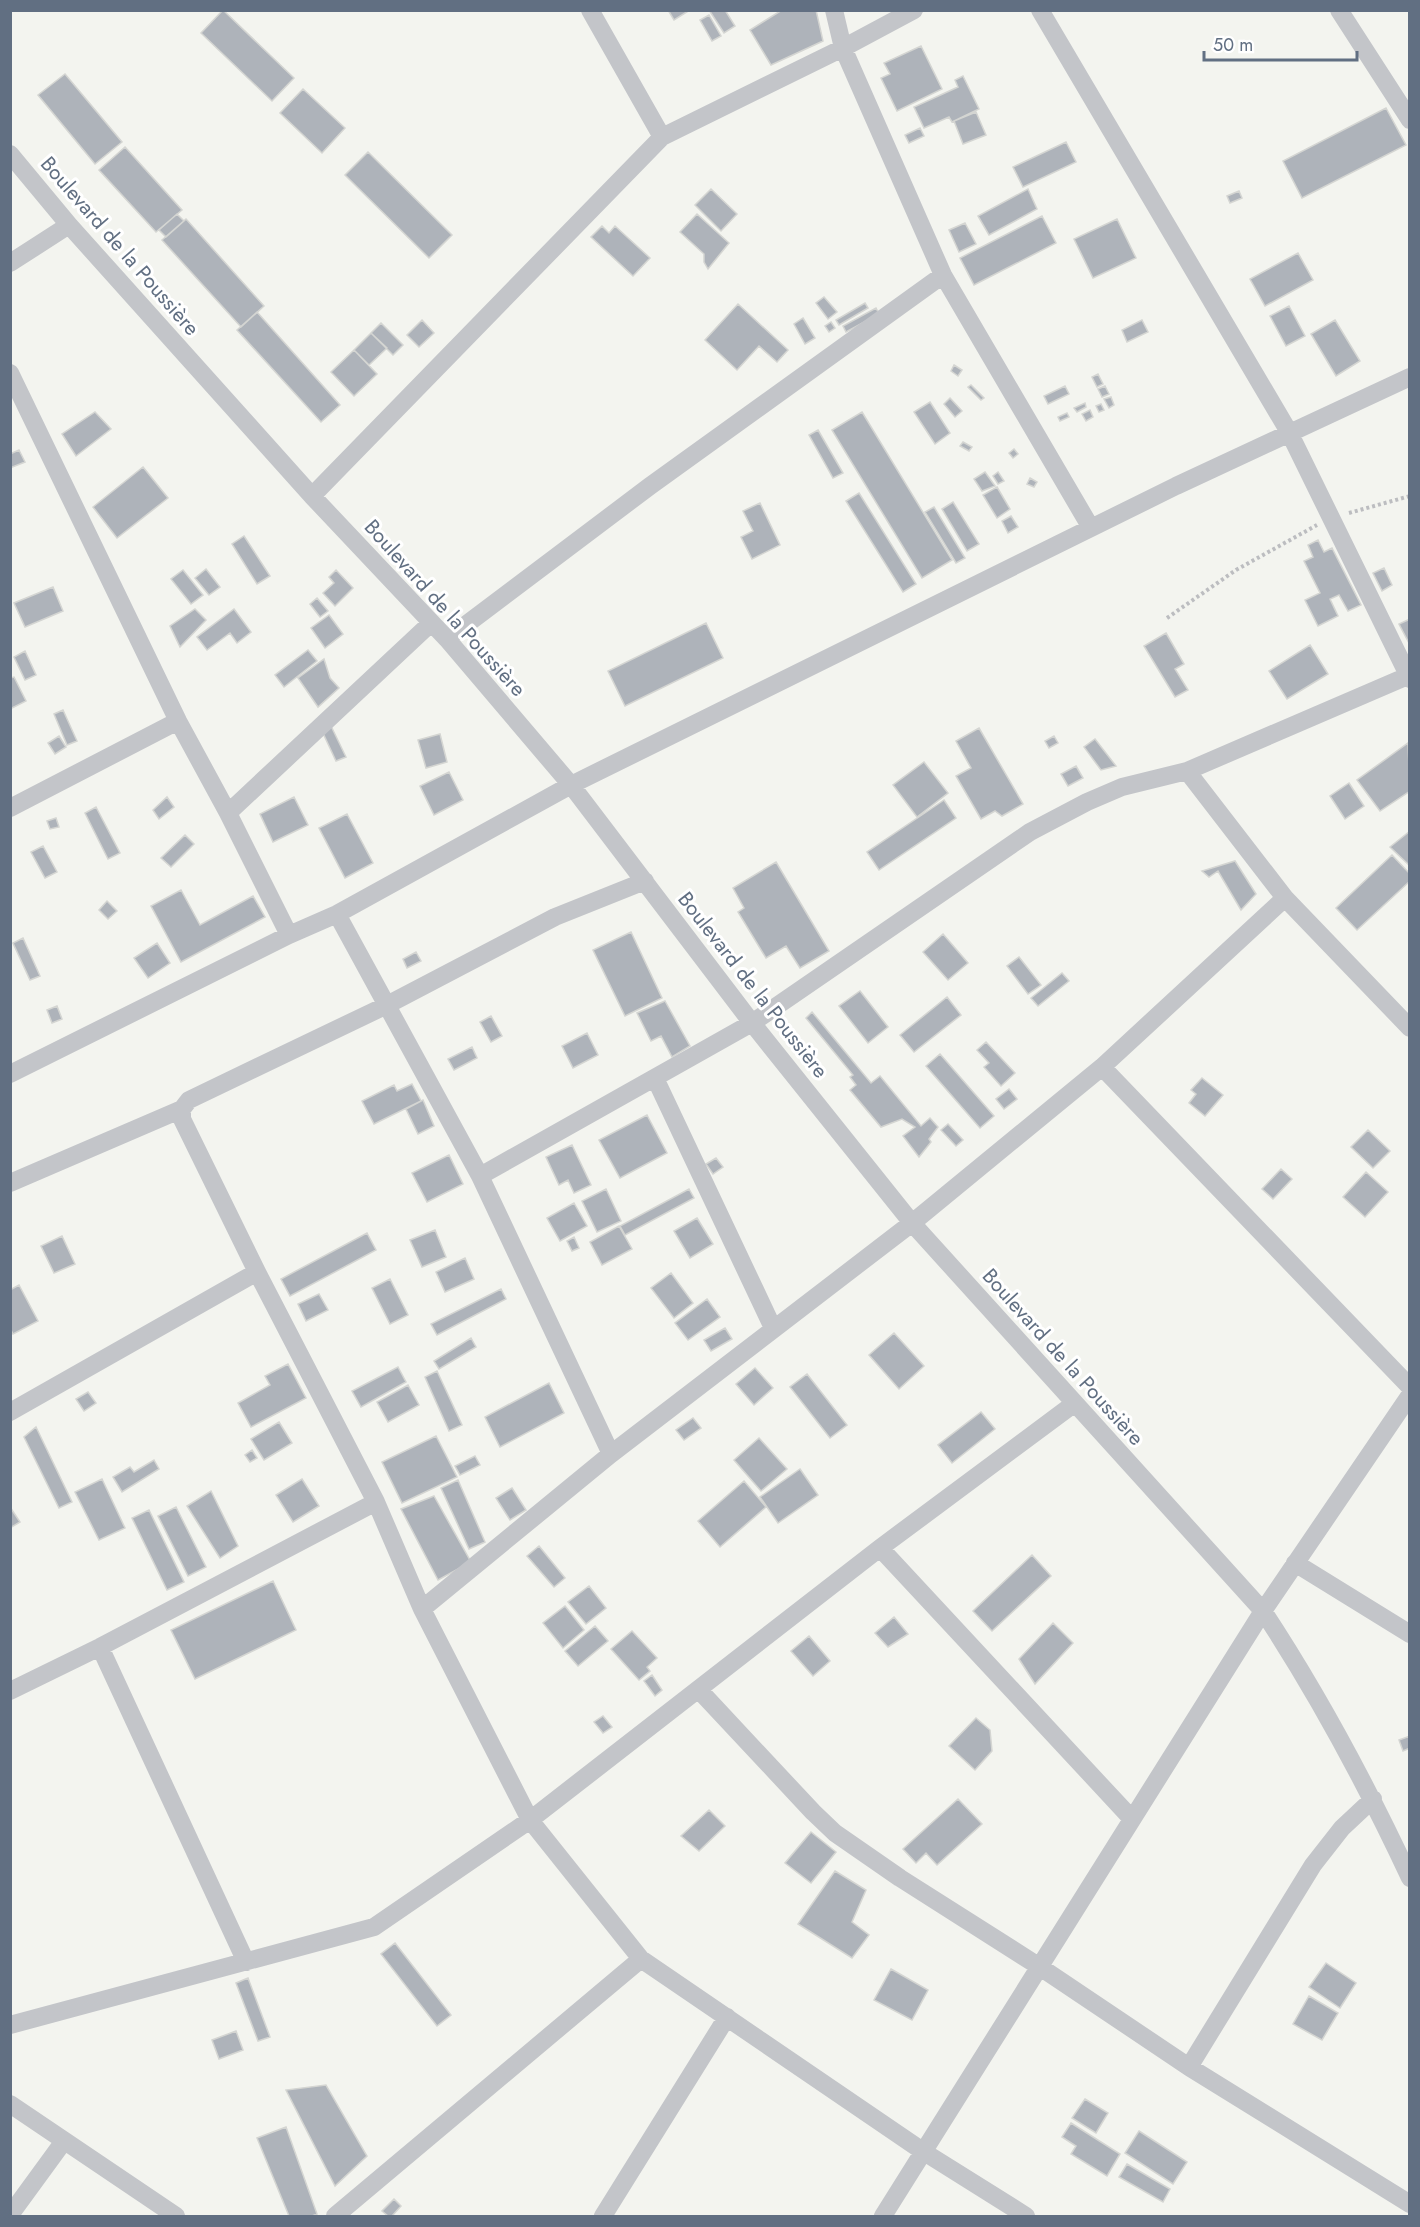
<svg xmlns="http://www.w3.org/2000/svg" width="1420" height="2227" viewBox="0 0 1420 2227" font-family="Jost,sans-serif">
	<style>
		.building { fill: #aeb3ba; stroke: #d4d5d2; stroke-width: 1.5 }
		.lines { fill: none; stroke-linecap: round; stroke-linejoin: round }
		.path { stroke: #bcbdc0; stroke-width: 4; stroke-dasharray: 3 3; stroke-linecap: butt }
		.street { stroke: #c3c5c9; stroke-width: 18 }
		.labels { text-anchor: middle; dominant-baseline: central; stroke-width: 6; stroke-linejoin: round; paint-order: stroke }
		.street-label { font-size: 21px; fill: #616f82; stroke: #fff }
	</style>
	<rect width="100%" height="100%" fill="#f3f4ef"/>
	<!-- building -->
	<path class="building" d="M223,10L294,78L272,101L201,33Z
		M668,10H690L674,20Z
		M709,10H725L735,26L724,33Z
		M782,10H816L823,41L771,65L750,30Z
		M709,15L721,36L712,41L700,20Z
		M921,46L942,89L897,111L881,78L890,74L884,63Z
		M65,74L122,142L95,164L38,95Z
		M963,76L979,109L952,122L949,117L924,128L914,107L958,87L955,80Z
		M303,89L345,128L322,153L280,113Z
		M1386,108L1406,145L1302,198L1283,161Z
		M976,112L986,135L963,144L954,121Z
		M920,128L924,136L909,143L905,135Z
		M1066,142L1076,162L1023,187L1013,167Z
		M125,147L182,210L156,232L99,170Z
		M368,152L452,235L429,258L345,175Z
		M711,189L737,214L721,231L695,205Z
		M1028,189L1037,209L989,235L978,216Z
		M1239,191L1242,198L1230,203L1227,196Z
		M177,214L184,221L166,237L159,230Z
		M697,214L729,243L708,269L704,262V254L680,232Z
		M1042,216L1056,243L974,285L960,258Z
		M186,219L264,306L241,327L162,240Z
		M1117,219L1136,258L1093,278L1074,239Z
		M965,223L976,244L959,252L949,230Z
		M602,226L609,233L615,226L650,258L633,276L591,237Z
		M1298,253L1313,280L1265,306L1250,279Z
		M824,297L837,312L828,319L816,303Z
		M865,303L868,308L839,325L836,320Z
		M738,304L788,350L777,362L759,346L737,370L705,340Z
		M1289,306L1305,336L1286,346L1270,316Z
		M876,308L879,314L846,332L843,326Z
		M257,312L340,405L321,422L237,330Z
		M803,318L815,338L805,344L794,324Z
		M422,320L434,333L419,347L407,335Z
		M1142,320L1148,332L1127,342L1122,330Z
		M1335,320L1360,361L1336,376L1311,334Z
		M831,322L835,328L829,332L825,326Z
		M381,323L403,345L393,355L371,333Z
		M371,333L387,348L369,365L354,350Z
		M354,350L377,374L354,396L331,372Z
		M954,365L962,370L958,376L951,371Z
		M1098,374L1103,384L1097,387L1092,377Z
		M971,385L984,398L981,400L968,387Z
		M1065,386L1069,394L1048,404L1044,396Z
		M1105,386L1109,394L1102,397L1098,389Z
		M1111,397L1114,405L1109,408L1104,399Z
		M950,398L962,411L955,417L944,404Z
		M930,402L950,433L935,444L914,412Z
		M1085,403L1086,407L1077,412L1074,408Z
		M1101,404L1104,410L1099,412L1096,406Z
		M1090,410L1093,417L1086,421L1082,414Z
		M95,412L111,429L76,456L62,434Z
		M862,412L952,560L922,578L832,430Z
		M1067,413L1069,417L1060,421L1058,417Z
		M818,430L843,473L833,478L809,435Z
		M963,442L972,447L969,451L960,446Z
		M1014,449L1018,454L1013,458L1009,453Z
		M19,450L25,462L10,468V454Z
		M143,467L168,498L117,538L93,507Z
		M985,472L995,486L982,491L974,479Z
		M998,472L1004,481L998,484L993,476Z
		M1030,478L1037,482L1034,487L1027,484Z
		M997,487L1010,509L997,518L983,495Z
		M859,493L916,584L903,592L846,501Z
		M953,502L979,544L967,551L942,509Z
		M760,503L780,545L752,559L741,537L753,531L743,511Z
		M934,507L965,558L956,563L925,512Z
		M1011,516L1018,527L1008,533L1002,521Z
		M244,536L270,576L257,584L232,544Z
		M1318,540L1324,552L1332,548L1361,605L1348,611L1339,595L1330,599L1338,616L1318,626L1305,600L1320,593L1304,561L1313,557L1308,545Z
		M1384,568L1392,585L1382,591L1373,573Z
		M206,569L220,587L209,595L195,578Z
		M183,570L203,595L191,604L171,579Z
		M336,570L353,588L335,606L323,593L334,583L329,577Z
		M53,587L63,611L25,627L14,603Z
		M317,598L328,611L320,617L310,604Z
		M195,609L206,620L180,647L170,626Z
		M234,609L251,632L237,643L230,633L207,650L197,637Z
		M329,615L343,634L325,648L311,628Z
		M1410,619V645L1399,624Z
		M706,623L723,658L625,706L608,671Z
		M1166,633L1184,664L1175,669L1188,690L1175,697L1144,646Z
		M1310,645L1328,674L1287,699L1269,671Z
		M308,650L317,661L284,687L275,675Z
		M25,651L36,675L25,680L14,657Z
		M324,659L330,678L339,688L318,707L298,678Z
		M14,677L26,701L10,709V678Z
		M63,710L77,741L67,745L54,714Z
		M331,726L346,757L336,761L322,731Z
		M979,728L1023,804L1002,816L995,811L981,819L956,776L971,768L956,741Z
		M440,734L447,762L426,768L418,740Z
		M59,736L66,747L55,754L48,743Z
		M1054,736L1058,743L1049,748L1045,741Z
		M1095,739L1116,766L1101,770L1084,747Z
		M1408,743L1410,791L1380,811L1357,780Z
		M924,762L948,793L917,817L893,785Z
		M1076,766L1083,778L1068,786L1061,774Z
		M449,772L463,800L434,815L420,786Z
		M1349,783L1364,806L1345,819L1330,796Z
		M167,797L174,807L159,819L153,810Z
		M294,797L308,825L273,842L260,814Z
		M944,800L956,818L879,870L867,852Z
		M96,807L120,853L108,859L85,813Z
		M347,814L373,863L345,878L319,828Z
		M56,818L59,827L50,829L47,821Z
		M1410,831V866L1390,847Z
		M185,835L194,844L171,867L161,858Z
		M43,846L57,872L45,878L31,852Z
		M1392,855L1410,874V881L1357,930L1336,908Z
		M1235,861L1256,894L1241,910L1218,871L1209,877L1202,871Z
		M776,862L829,951L800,968L786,946L766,958L738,912L744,908L733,888Z
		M181,890L200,925L253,896L265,917L181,962L151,906Z
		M107,901L117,911L108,919L99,910Z
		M631,932L662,998L625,1016L593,950Z
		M943,934L968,963L948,980L923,952Z
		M23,938L40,976L30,980L13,943Z
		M157,943L170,963L148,978L134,958Z
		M416,952L421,961L407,968L403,959Z
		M1019,957L1041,985L1028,994L1007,966Z
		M1062,973L1069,981L1038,1006L1031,998Z
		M860,991L888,1027L868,1043L839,1006Z
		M947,997L961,1015L914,1052L900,1035Z
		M665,1001L690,1046L672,1057L661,1036L651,1041L637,1013Z
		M57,1006L62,1019L52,1023L47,1010Z
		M812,1012L871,1083L880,1076L921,1126L930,1118L938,1127L929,1139L931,1142L919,1157L903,1136L915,1127L902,1119L881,1127L850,1090L856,1085L850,1077L853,1075L806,1018Z
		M491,1016L502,1036L491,1042L480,1022Z
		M587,1033L598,1055L573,1068L562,1046Z
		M986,1042L1015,1073L1001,1086L984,1067L989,1063L977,1050Z
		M472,1047L477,1058L454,1070L448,1059Z
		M940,1054L994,1116L980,1128L926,1066Z
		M1202,1078L1223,1095L1205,1116L1189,1103L1196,1094L1191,1090Z
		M412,1084L421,1101L374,1124L362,1101L394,1085L397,1091Z
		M1009,1089L1017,1099L1004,1109L996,1099Z
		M423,1100L434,1126L418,1134L406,1109Z
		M647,1115L667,1153L620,1178L599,1140Z
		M948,1124L963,1140L956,1146L941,1130Z
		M1368,1130L1390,1151L1373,1168L1351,1147Z
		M572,1145L591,1185L574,1193L568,1180L559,1185L546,1157Z
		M449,1155L463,1184L427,1202L412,1173Z
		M716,1158L723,1167L713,1174L706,1164Z
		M1281,1169L1292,1179L1273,1199L1262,1189Z
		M1366,1172L1388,1192L1365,1217L1343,1197Z
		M606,1189L621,1221L597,1232L582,1201Z
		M689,1189L694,1198L625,1235L620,1226Z
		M574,1203L587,1226L560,1241L547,1218Z
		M697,1218L713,1244L690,1258L674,1231Z
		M619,1226L632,1249L602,1265L590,1242Z
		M435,1230L446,1257L422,1267L410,1240Z
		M367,1233L376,1250L290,1296L281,1279Z
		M62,1236L75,1264L54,1273L41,1246Z
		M574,1237L579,1248L572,1251L567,1241Z
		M465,1258L474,1279L445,1292L436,1272Z
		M671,1273L693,1303L674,1318L651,1288Z
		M390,1279L408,1315L390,1324L372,1288Z
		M19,1285L38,1321L13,1334L10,1328V1290Z
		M501,1289L506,1299L437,1335L431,1324Z
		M319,1294L328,1310L306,1321L298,1304Z
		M707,1299L720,1317L688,1340L675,1323Z
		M725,1328L732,1339L711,1351L704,1340Z
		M894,1333L924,1366L899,1389L869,1355Z
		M471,1338L476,1347L439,1369L434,1361Z
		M288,1364L306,1398L251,1427L238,1403L270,1385L265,1376Z
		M398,1367L406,1382L361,1407L352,1391Z
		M755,1368L773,1388L754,1405L736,1384Z
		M437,1371L462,1425L449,1431L425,1377Z
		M807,1374L847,1425L830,1438L790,1387Z
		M549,1383L564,1413L500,1447L485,1417Z
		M408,1385L419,1405L388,1422L377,1402Z
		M88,1392L96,1403L84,1411L76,1399Z
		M981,1412L995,1429L952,1463L938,1445Z
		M693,1418L701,1428L684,1440L676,1430Z
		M279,1422L292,1443L264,1460L251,1439Z
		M36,1427L72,1502L59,1508L24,1437Z
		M436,1436L457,1477L402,1503L382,1462Z
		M759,1438L787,1469L761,1491L734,1460Z
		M252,1450L257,1458L250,1462L245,1455Z
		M475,1456L480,1465L460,1475L455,1466Z
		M154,1460L159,1469L122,1492L113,1477L130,1467L134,1472Z
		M800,1469L818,1495L778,1523L760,1497Z
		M102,1479L125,1528L99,1540L75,1492Z
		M302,1479L319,1506L293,1522L276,1495Z
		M458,1480L485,1542L469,1549L441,1488Z
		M744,1481L766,1507L720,1547L698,1521Z
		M512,1488L526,1510L510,1520L496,1498Z
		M211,1491L238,1546L220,1558L187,1506Z
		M434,1496L471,1562L438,1580L401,1509Z
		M10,1507L20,1522L10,1528Z
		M176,1507L206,1567L188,1576L158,1516Z
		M149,1510L184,1582L167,1590L132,1518Z
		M539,1546L565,1578L554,1587L527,1556Z
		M1032,1555L1051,1576L992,1631L973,1611Z
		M273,1581L296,1630L195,1679L171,1630Z
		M589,1586L606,1608L586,1624L568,1602Z
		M565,1606L584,1630L563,1648L543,1623Z
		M894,1617L908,1634L888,1647L875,1633Z
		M1053,1623L1073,1643L1035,1684L1019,1659Z
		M595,1626L608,1641L578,1666L565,1651Z
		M632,1631L657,1658L647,1667L650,1671L639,1680L611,1649Z
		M809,1636L830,1661L813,1676L791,1651Z
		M652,1675L662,1690L655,1696L644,1681Z
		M603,1716L612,1727L603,1733L594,1722Z
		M976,1718L990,1730L992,1751L975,1770L949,1746Z
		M1410,1736V1748L1403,1751L1399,1740Z
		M958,1799L982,1824L937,1865L926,1853L916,1863L903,1849Z
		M709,1810L725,1826L699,1851L681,1836Z
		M811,1832L836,1852L811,1883L785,1863Z
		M835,1871L866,1890L852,1922L869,1935L852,1958L798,1924Z
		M395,1943L451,2015L437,2026L381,1954Z
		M1326,1963L1356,1983L1340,2008L1309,1987Z
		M891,1969L928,1990L912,2020L874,2000Z
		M248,1978L270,2037L258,2041L236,1983Z
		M1309,1996L1338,2013L1322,2040L1293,2024Z
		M236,2031L243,2050L219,2059L212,2040Z
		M326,2085L367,2156L335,2186L286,2090Z
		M1085,2099L1108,2113L1096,2133L1072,2118Z
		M1071,2123L1120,2154L1107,2176L1071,2154L1076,2146L1062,2137Z
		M286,2127L317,2214L312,2216H289L257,2138Z
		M1139,2131L1187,2162L1173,2184L1125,2153Z
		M1127,2164L1170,2189L1163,2202L1119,2177Z
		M394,2199L401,2206L392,2216H388L382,2211Z"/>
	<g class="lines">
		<!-- path -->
		<path class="path" d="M1349,513L1410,496
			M1167,618L1236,570L1317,525"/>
		<!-- street -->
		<path class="street" d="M590,10L662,137
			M834,10L843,48L943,275L1091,528
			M1040,10L1289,432L1410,679
			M1339,10L1410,120
			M10,154L69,225L312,496L447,639L571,785L752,1023L912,1223L1263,1611C1319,1696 1367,1786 1410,1878
			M10,263L69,225
			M10,373L178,721L228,813L289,935
			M312,496L662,137L843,48L914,10
			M447,639L650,486L943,275
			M1187,771L1285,898L1410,1028
			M10,808L178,721
			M228,813L431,623
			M337,914L480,1176L611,1454
			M1102,1067L1410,1387
			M10,1074L289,935L337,914L571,785L1176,486L1410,377
			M655,1078L773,1328
			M182,1109V1119L257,1272L376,1502L422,1609L530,1820L641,1959L924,2152L1026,2216
			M480,1176L752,1023L1030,832L1087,802L1122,787L1187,771L1410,675
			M10,1183L182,1109L189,1100L387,1005L555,917L645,881
			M10,1412L257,1272
			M880,1548L1132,1819
			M1295,1563L1410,1634
			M422,1609L611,1454L912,1223L1102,1067L1285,898
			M100,1647L246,1962
			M699,1690L813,1812L835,1833L900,1878L1040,1967L1189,2067L1410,2204
			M10,1691L100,1647L376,1502
			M10,2025L374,1927L530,1820L880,1548L1075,1403
			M1189,2067L1313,1865L1342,1828L1373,1799
			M10,2104L176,2216
			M10,2215L64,2141
			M335,2216L641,1959
			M603,2216L727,2017
			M883,2216L1263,1611L1410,1395"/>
	</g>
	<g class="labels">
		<!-- street labels -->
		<g class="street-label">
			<text transform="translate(120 246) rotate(49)">Boulevard de la Poussière</text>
			<text transform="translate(445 608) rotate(48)">Boulevard de la Poussière</text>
			<text transform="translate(753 985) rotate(52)">Boulevard de la Poussière</text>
			<text transform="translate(1063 1357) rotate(48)">Boulevard de la Poussière</text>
		</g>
	</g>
	<!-- border -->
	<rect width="1420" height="2227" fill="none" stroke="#616f82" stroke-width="24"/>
	<!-- scale -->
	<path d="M1204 51v9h153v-9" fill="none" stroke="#616f82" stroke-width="3"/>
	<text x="1213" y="51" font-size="18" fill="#616f82" stroke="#ffffff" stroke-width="4.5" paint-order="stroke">50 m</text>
</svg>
